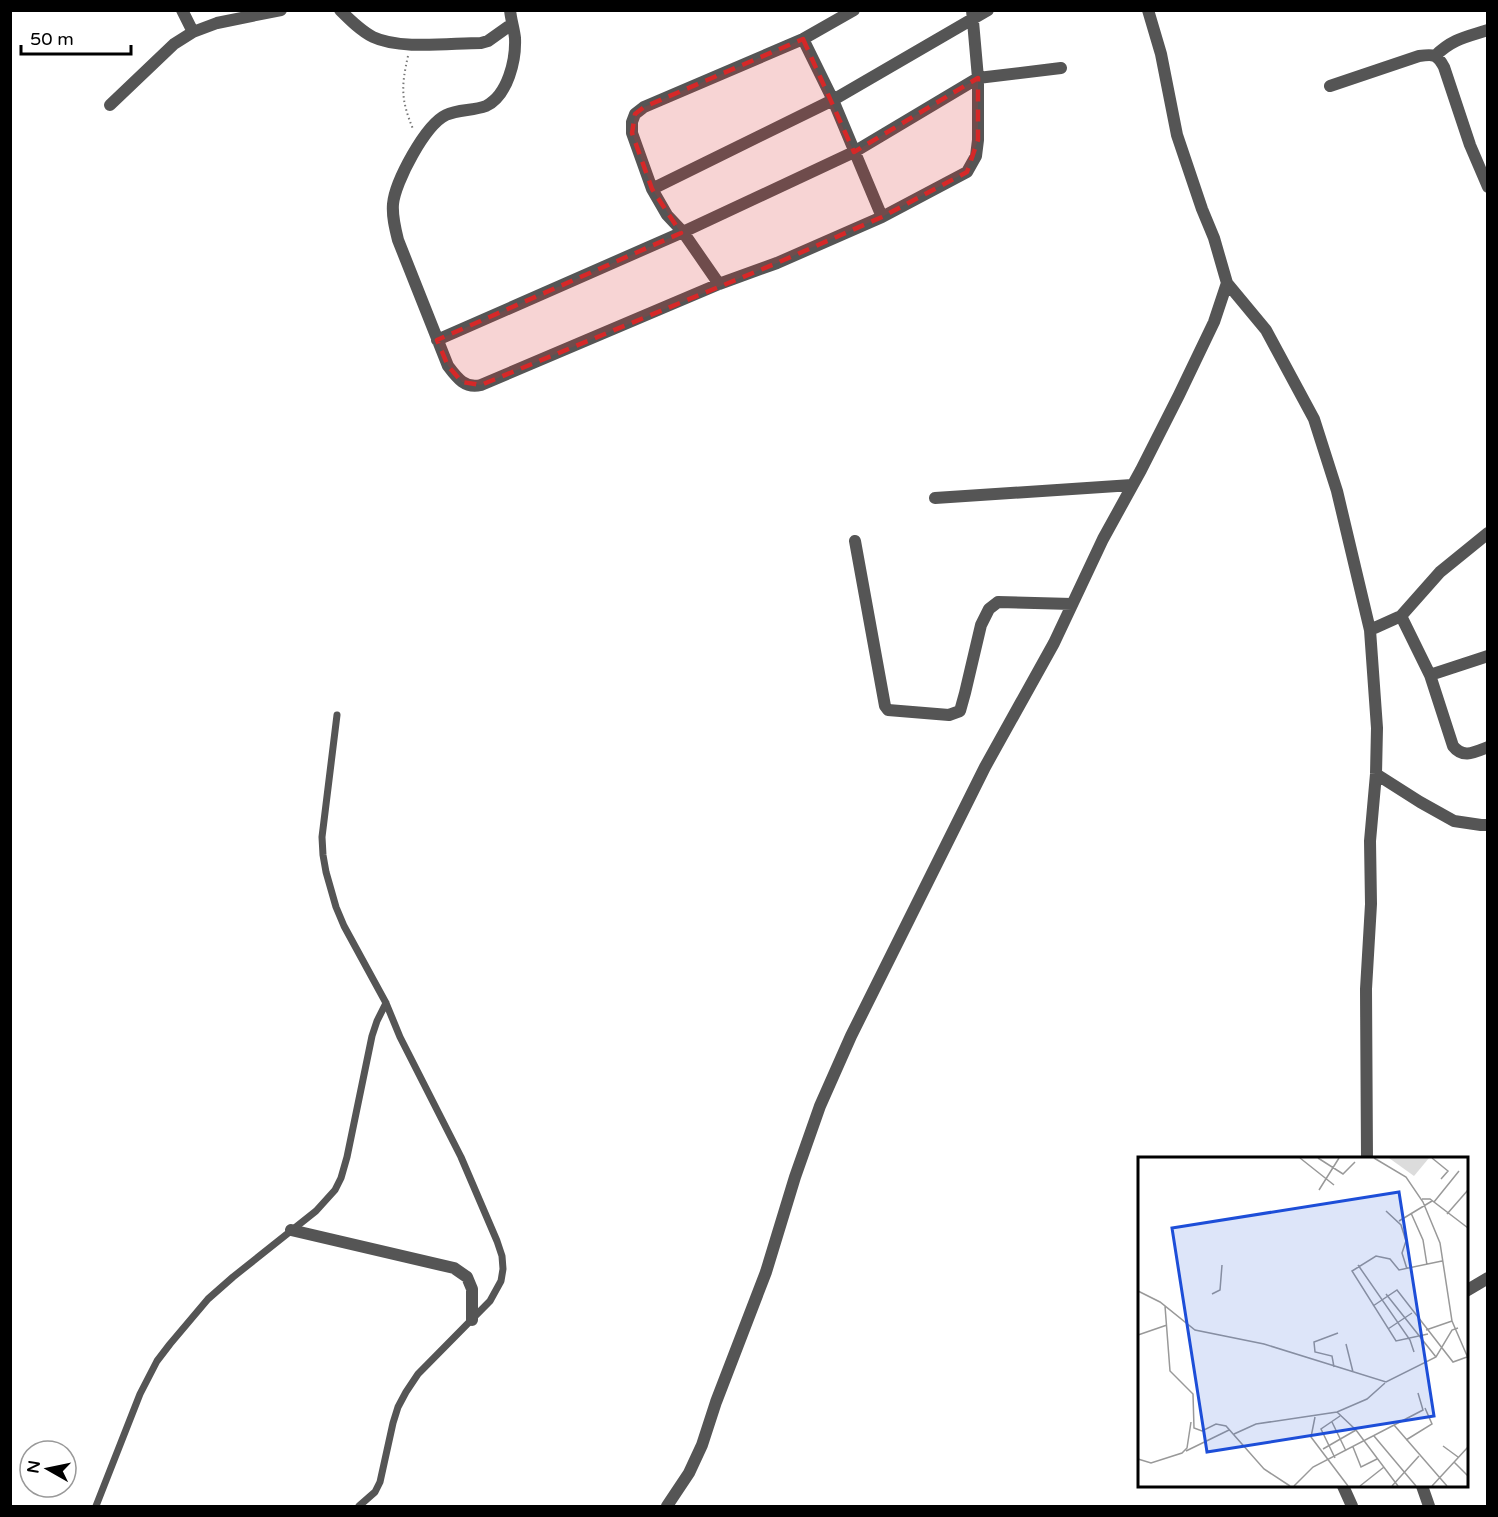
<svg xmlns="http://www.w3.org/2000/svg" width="1498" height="1517" viewBox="0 0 1498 1517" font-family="'Varela Round',sans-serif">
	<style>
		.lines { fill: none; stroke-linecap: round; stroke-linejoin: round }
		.path { stroke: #777; stroke-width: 2; stroke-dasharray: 1.5 3; stroke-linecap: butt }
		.service { stroke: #555; stroke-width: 7 }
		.minor { stroke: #555; stroke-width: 12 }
		.marked { fill: #d62828; fill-opacity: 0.2; stroke: #d62828; stroke-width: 4.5; stroke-dasharray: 12 8; stroke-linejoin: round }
		.inset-road { fill: none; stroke: #999; stroke-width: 1.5 }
		.view { fill: #1d4ed8; fill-opacity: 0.15; stroke: #1d4ed8; stroke-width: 3 }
		.inset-edge { fill: none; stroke: #000; stroke-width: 3 }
	</style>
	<rect width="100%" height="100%" fill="#fff"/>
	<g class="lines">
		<!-- path -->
		<path class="path" d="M408,56C401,87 401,100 413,129"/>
		<!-- service -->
		<path class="service" d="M337,715L322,837L323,855L326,872L336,907L344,926L386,1003L400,1037L461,1157L497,1241L502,1256L503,1269L501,1281L490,1301L418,1374L406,1392L398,1407L393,1423L380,1482L375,1492L359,1506
			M96,1506L140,1394L157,1361L170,1344L208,1299L233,1277L316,1211L335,1190L341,1178L347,1157L372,1036L377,1021L386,1003"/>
		<!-- minor -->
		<path class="minor" d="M182,10L193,32
			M340,10C350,20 361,31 373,37C400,50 451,43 481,43L488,41L512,24
			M510,10C511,20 514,29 515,38C516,60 508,95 486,106C473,111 458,109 446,115C425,125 395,182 393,204C392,216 395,228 398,240L448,366C457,378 465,389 481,385L719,284L777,263L882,217L967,172L976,156L978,140V78L972,10
			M803,39L833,100L882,217
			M1435,56C1452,39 1466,37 1488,30
			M1330,86L1419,56C1434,54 1437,54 1444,67L1470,145L1488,187
			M110,105L174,44L193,32L217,23L281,10
			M652,189L833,100L988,10
			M1227,283L1266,330L1314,419L1337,491L1370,630L1377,728L1376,774L1370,841L1371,904L1366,989L1367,1158
			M719,284L683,232L667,215L652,189L632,133V122L635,114L644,107L803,39L854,10
			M437,340L683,232L854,152L978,78L1061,68
			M935,498L1132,485
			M855,541L885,706L888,710L949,715L960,711L965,693L981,625L989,609L998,602L1072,604
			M1401,616L1430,675L1453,746C1463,759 1475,752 1488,747
			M1370,630L1401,616L1440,572L1488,533
			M1430,675L1488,656
			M1376,774L1420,802L1454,821L1481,825H1488
			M291,1230L454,1268L467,1277L472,1289V1320
			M1466,1291L1488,1278
			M1343,1486L1352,1506
			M1422,1486L1429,1506
			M667,1506L689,1473L702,1445L716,1402L766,1272L795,1177L820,1106L851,1036L985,767L1054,643L1103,539L1141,470L1179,395L1214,322L1227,283L1214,238L1202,209L1177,135L1161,54L1148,10"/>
	</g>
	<!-- marked area -->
	<path class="marked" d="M803,39L854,152L978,78V140L967,172L882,217L777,263L481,385L462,382L448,366L437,340L681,233L652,189L632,133L635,114L644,107Z"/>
	<!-- overview -->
	<g transform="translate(1138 1157)">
		<rect width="330" height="330" fill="#fff"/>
		<path d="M251,1H291L276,19Z" fill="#dcdcdc"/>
		<path class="inset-road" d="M162,1L196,28M180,1L205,17L217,5M236,1L268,20L285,45L302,86L314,164L330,201M294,1L310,14L303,22M181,33L201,1M284,42H292L330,71M296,45L321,14M248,54L263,68L268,84L264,96L269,112M273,56L285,83L289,108M309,57L330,33M261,64L294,44M220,108L272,183L276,195M0,134L22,145L57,173L126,187L248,225L298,200L314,173L320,171M74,137L82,133L84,108M248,137L298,200M27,149L32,214L55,237L56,271L64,274L78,267L88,269L126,312L152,329M235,149L259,133L315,205L329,200M250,172L274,156M288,173L314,164M290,177L258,184L214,114L238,99L252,102L261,113L304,104M0,178L29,168M208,187L215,215M196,210L194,199L177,195L176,185L200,176M199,255L218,273L260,329M177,260L173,280L210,329M194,265L208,294M256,268L309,329M96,277L118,267L199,255L229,242L247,226M236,279L278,329M268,283L294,267L287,251M305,289L320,300M215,290L223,310L239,302M185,292L218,273M48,294L91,273M197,301L183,272L202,259M0,302L13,306L44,296L49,291L53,265M316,305L330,319M156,329L175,310L285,253L280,236M222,329L246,310M254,329L281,299M294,329L330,290"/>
		<path class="view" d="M261,35L296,259L69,295L34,71Z"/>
		<rect width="330" height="330" class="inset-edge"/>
	</g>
	<!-- border -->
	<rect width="1498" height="1517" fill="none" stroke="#000000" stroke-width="24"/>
	<!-- north arrow -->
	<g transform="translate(48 1469) rotate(279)"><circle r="28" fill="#ffffff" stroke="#999999" stroke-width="1.5"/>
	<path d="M0-4.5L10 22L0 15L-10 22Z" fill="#000000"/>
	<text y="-9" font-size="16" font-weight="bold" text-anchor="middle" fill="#000000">N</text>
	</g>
	<!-- scale -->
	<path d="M21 45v9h110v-9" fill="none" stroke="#000000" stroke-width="3"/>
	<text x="30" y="45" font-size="18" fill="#000000" stroke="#ffffff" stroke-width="4.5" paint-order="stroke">50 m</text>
</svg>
